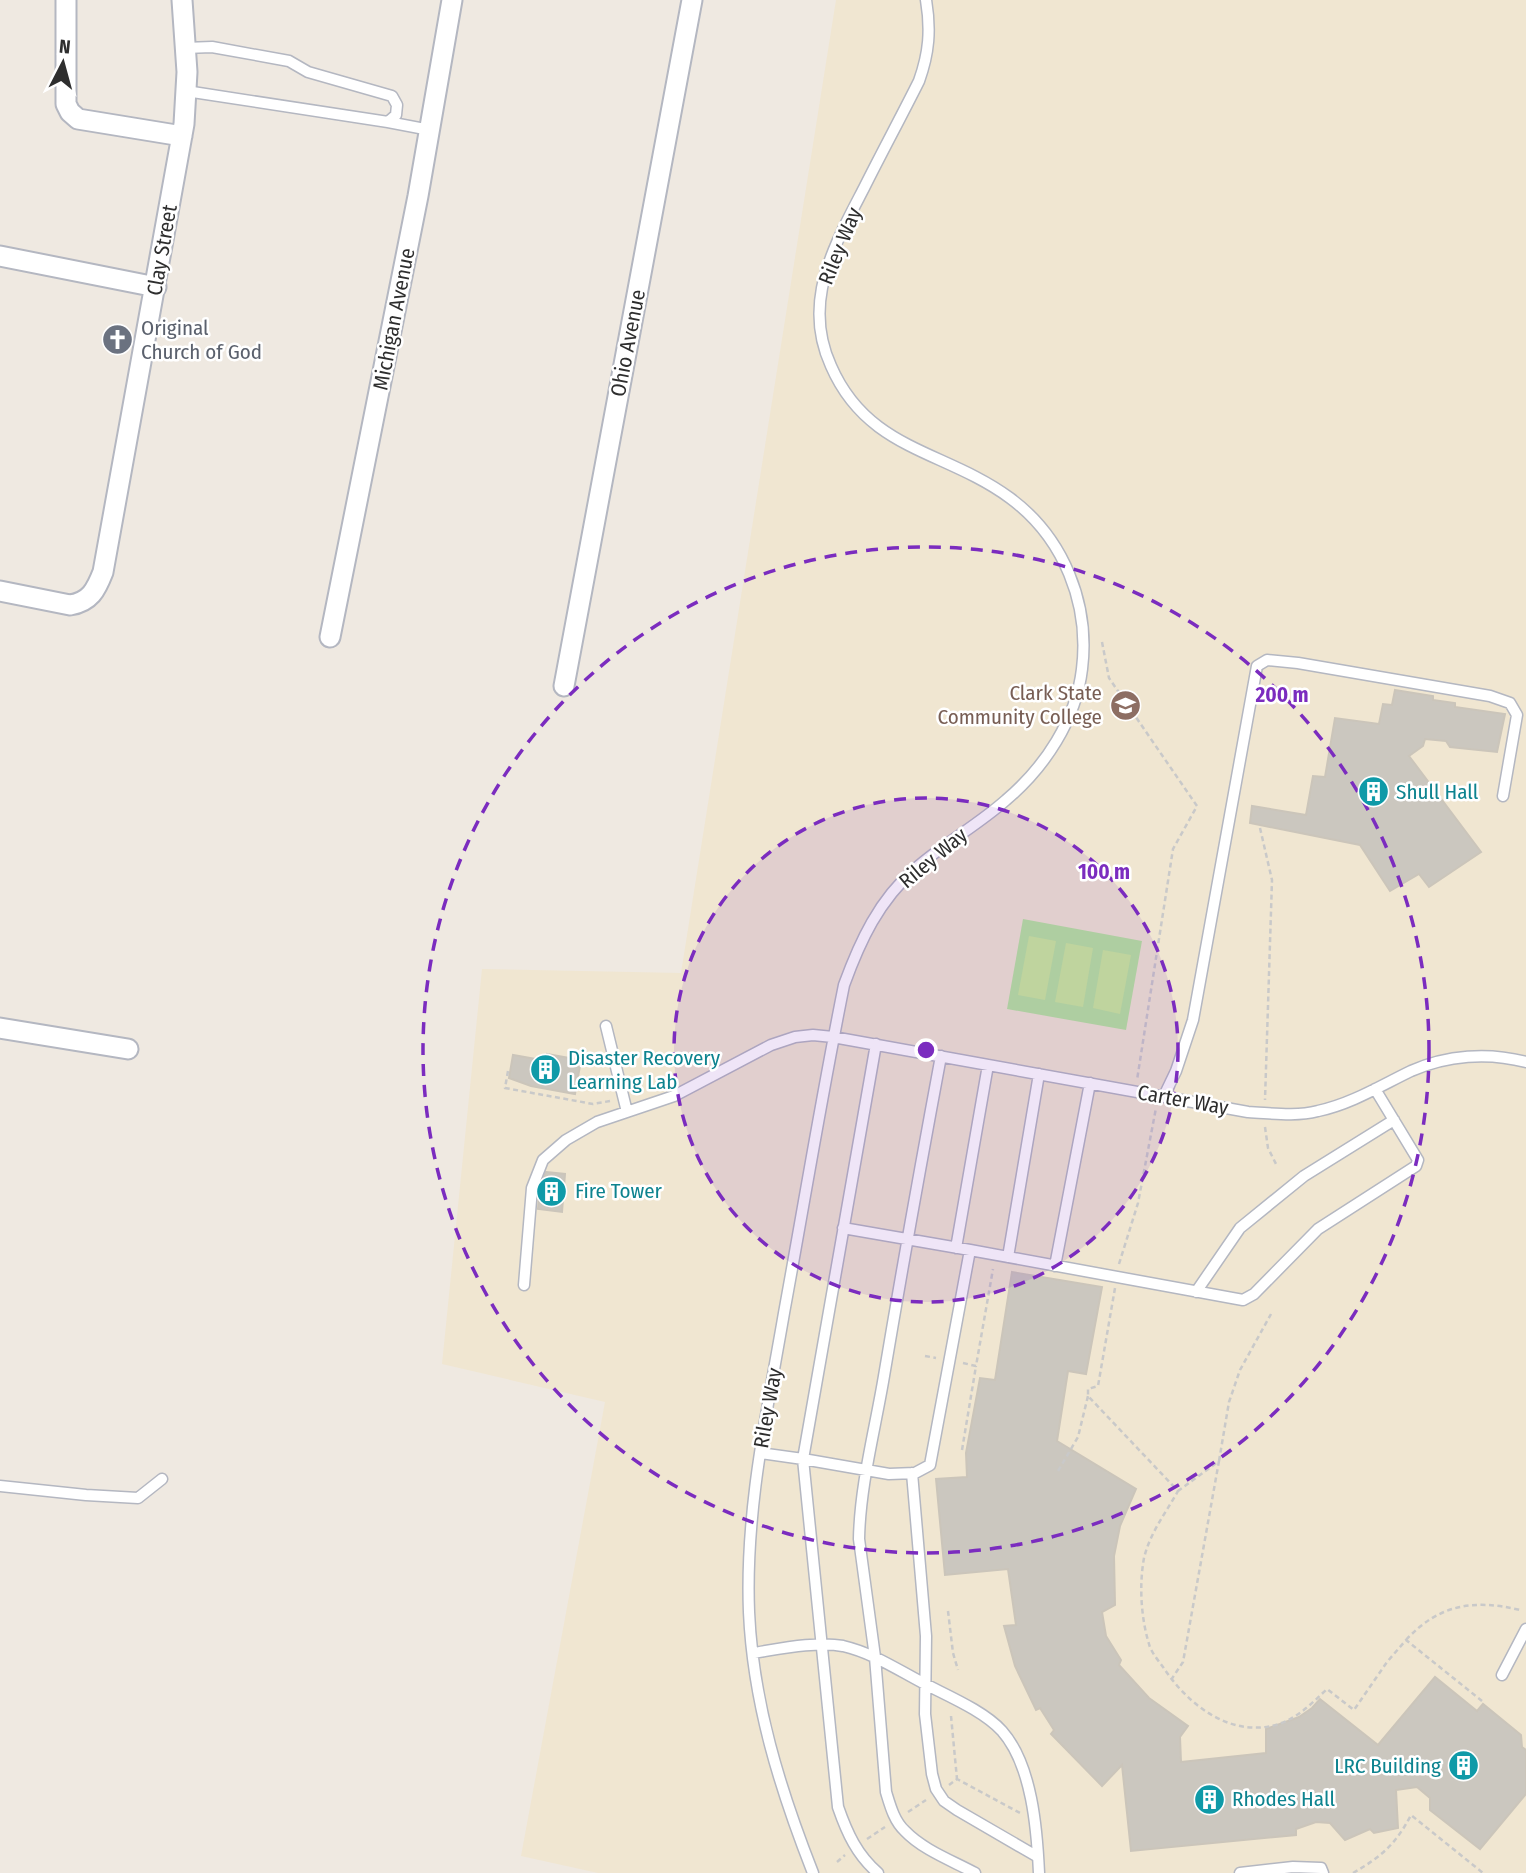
<svg xmlns="http://www.w3.org/2000/svg" width="1526" height="1873" viewBox="0 0 1526 1873" font-family="'Fira Sans Condensed',sans-serif">
	<style>
		.education { fill: #f0e6d1 }
		.green { fill: #b6e59e }
		.pitch { fill: #c9ec9a }
		.building { fill: #cbc7bf; stroke: #cbc5ba; stroke-width: 2 }
		.lines { fill: none; stroke-linecap: round; stroke-linejoin: round }
		.service-casing { stroke: #b4b7c1; stroke-width: 13 }
		.minor-casing { stroke: #b4b7c1; stroke-width: 23 }
		.path { stroke: #c9c9c9; stroke-width: 2.5; stroke-dasharray: 5 3.5; stroke-linecap: butt }
		.service { stroke: #fff; stroke-width: 10 }
		.minor { stroke: #fff; stroke-width: 19 }
		.ring { fill: none; stroke: #7b2cbf; stroke-width: 3.5; stroke-dasharray: 12 9 }
		.labels { text-anchor: middle; dominant-baseline: central; stroke-width: 5; stroke-linejoin: round; paint-order: stroke }
		.street-label { font-size: 21px; fill: #2e2e2e; stroke: #fff }
		.worship-label { font-size: 21px; fill: #5b616d; stroke: #fff; text-anchor: start }
		.education-label { font-size: 21px; fill: #785e54; stroke: #fff; text-anchor: end }
		.culture-label { font-size: 21px; fill: #0d838f; stroke: #fff; text-anchor: start }
		.centre { fill: #7b2cbf; stroke: #fff; stroke-width: 3.5 }
		.ring-label { font-size: 21px; text-anchor: middle; font-weight: bold; fill: #7b2cbf; stroke: #fff; stroke-width: 5; stroke-linejoin: round; paint-order: stroke }
	</style>
	<rect width="100%" height="100%" fill="#efe9e1"/>
	<!-- education -->
	<path class="education" d="M836,0H1526V1873H598L521,1856L605,1402L442,1364L482,969L681,973Z"/>
	<!-- green -->
	<path class="green" d="M1023,919L1142,941L1126,1030L1007,1009Z"/>
	<!-- pitch -->
	<path class="pitch" d="M1029,936L1056,941L1045,1000L1018,995Z
		M1066,943L1093,948L1083,1007L1055,1002Z
		M1103,950L1131,955L1120,1014L1093,1008Z"/>
	<!-- building -->
	<path class="building" d="M1395,690L1433,696V700L1455,703V707L1505,714L1497,752L1450,747L1446,741L1425,739L1423,746L1409,756L1481,852L1429,887L1419,874L1390,891L1360,845L1250,823L1252,806L1306,815L1313,776L1325,777L1335,718L1379,724L1383,704L1392,705Z
		M547,1054L581,1060L575,1094L531,1086L509,1078L513,1055L547,1061Z
		M546,1172L565,1174L562,1212L538,1209L540,1187Z
		M1012,1272L1102,1287L1086,1374L1068,1371L1057,1441L1136,1489L1120,1526L1114,1556L1115,1605L1102,1612L1106,1636L1121,1660L1119,1665L1149,1698L1188,1726L1180,1737L1181,1762L1266,1753V1729L1299,1717L1312,1708L1320,1699L1378,1745L1435,1677L1477,1711L1483,1704L1521,1735L1522,1747L1526,1750V1794L1480,1849L1430,1810V1798L1417,1787L1396,1790L1398,1828L1374,1833L1370,1829L1345,1840L1330,1823L1316,1822L1296,1829V1835L1131,1851L1122,1765L1102,1786L1051,1734L1054,1730L1040,1708L1036,1710L1015,1666L1004,1626L1016,1625L1008,1569L945,1575L936,1479L967,1477L966,1453L980,1378L995,1380Z"/>
	<g class="lines">
		<defs>
			<path id="service" d="M185,48L212,47L289,61L308,72L392,96L397,105L396,115L388,122L186,91
				M388,122L430,130
				M606,1026L627,1112
				M941,1056C921,1163 902,1269 884,1376C875,1430 860,1485 859,1539L875,1657L886,1792C890,1805 894,1821 905,1831C923,1850 953,1861 975,1873
				M1164,1096L1176,1071L1193,1020L1257,666L1267,660L1298,663L1490,696L1510,703L1517,715L1503,796
				M843,1228L970,1250L930,1465L915,1473L889,1474L803,1459L838,1807C847,1833 857,1855 878,1873
				M956,1248L988,1065
				M970,1250L1243,1300L1254,1294L1318,1229L1416,1166L1418,1160L1375,1089
				M1008,1257L1039,1074
				M1055,1266L1090,1083
				M524,1285L532,1188L543,1160L566,1140L597,1122L674,1096L771,1045L795,1037L813,1035L833,1037L1248,1112C1271,1113 1295,1117 1318,1111C1351,1104 1380,1086 1411,1071C1447,1055 1488,1052 1526,1062
				M1196,1292L1240,1228L1304,1176L1394,1120
				M760,1453L803,1459L876,1044
				M912,1473L926,1636L925,1714L932,1774L936,1789L944,1801L957,1810L1038,1857
				M0,1486L86,1495L138,1498L162,1479
				M753,1653C779,1649 817,1641 843,1646C873,1653 898,1670 925,1684C948,1696 984,1711 1002,1731C1032,1765 1037,1829 1039,1873
				M1502,1675L1526,1629
				M813,1873C780,1789 753,1703 749,1612C745,1511 767,1412 784,1313C804,1204 822,1094 844,985C860,941 879,900 915,869C943,844 978,825 1006,800C1045,767 1076,720 1082,669C1090,604 1064,538 1010,498C945,450 868,451 831,366C820,342 817,314 822,288C829,253 848,219 864,188C882,152 901,117 919,81C929,53 931,30 926,0
				M1240,1873L1293,1867L1321,1868L1323,1873"/>
			<path id="minor" d="M66,0V104L70,112L78,119L182,136
				M0,256L156,287
				M0,591L70,605C90,602 96,590 103,572L184,124L187,72L182,0
				M330,637L418,196L452,0
				M564,686L692,0
				M0,1028L128,1049"/>
		</defs>
		<!-- service casing -->
		<use href="#service" class="service-casing"/>
		<!-- minor casing -->
		<use href="#minor" class="minor-casing"/>
		<!-- path -->
		<path class="path" d="M1102,642L1109,678L1197,806L1173,849L1137,1080
			M1260,828L1272,880L1265,1100
			M508,1071L505,1088L593,1104L610,1101
			M1265,1127L1268,1148L1276,1164
			M1119,1264L1138,1203L1156,1108
			M1115,1288L1098,1386L1088,1389V1396L1178,1491C1165,1514 1150,1533 1144,1558C1139,1585 1141,1618 1149,1644C1151,1652 1158,1660 1163,1667C1188,1705 1231,1739 1279,1724C1299,1717 1312,1703 1327,1689L1354,1710L1387,1662L1406,1640L1482,1701
			M925,1356L936,1358
			M963,1363L976,1366L993,1269
			M962,1450L976,1366
			M1219,1461L1229,1402L1240,1370L1271,1314
			M1058,1471L1078,1437L1088,1396
			M948,1611L953,1653L958,1670
			M1406,1640C1439,1604 1474,1599 1520,1610
			M1171,1680L1183,1662L1219,1461L1178,1491
			M951,1716L957,1779
			M949,1785L957,1779L1020,1813
			M908,1812L926,1800
			M867,1839L885,1827
			M837,1862L845,1855
			M1353,1873C1381,1857 1396,1844 1411,1815L1483,1873"/>
		<!-- service -->
		<use href="#service" class="service"/>
		<!-- minor -->
		<use href="#minor" class="minor"/>
	</g>
	<!-- distance rings -->
	<circle cx="926" cy="1050" r="252" fill="#7b2cbf" fill-opacity=".12"/>
	<g class="ring">
		<circle cx="926" cy="1050" r="252"/>
		<circle cx="926" cy="1050" r="503"/>
	</g>
	<!-- icons -->
	<defs>
		<symbol id="church-disc" viewBox="-11 -11 22 22"><circle r="9.5" fill="#6b7280" stroke="#fff"/><path d="M-1.2-6h2.4v3.5h3.3v2.4h-3.3V6h-2.4V-.1h-3.3v-2.4h3.3Z" fill="#fff"/></symbol>
		<symbol id="university-disc" viewBox="-11 -11 22 22"><circle r="9.5" fill="#8d6e63" stroke="#fff"/><path d="M0-5L7-2L0 1L-7-2ZM-4 1L0 2.5L4 1V4Q0 6-4 4Z" fill="#fff"/></symbol>
		<symbol id="building-disc" viewBox="-11 -11 22 22"><circle r="9.5" fill="#0f9aa8" stroke="#fff"/><path d="M-4-6H4V6H1V3H-1V6H-4ZM-2.5-4.3h1.7v1.8h-1.7ZM.8-4.3h1.7v1.8H.8ZM-2.5-1h1.7V.8h-1.7ZM.8-1h1.7V.8H.8Z" fill="#fff"/></symbol>
	</defs>
	<g fill-rule="evenodd">
		<use href="#church-disc" x="100" y="322" width="35" height="35"/>
		<use href="#university-disc" x="1108" y="688" width="35" height="35"/>
		<use href="#building-disc" x="1356" y="774" width="35" height="35"/>
		<use href="#building-disc" x="528" y="1052" width="35" height="35"/>
		<use href="#building-disc" x="534" y="1174" width="35" height="35"/>
		<use href="#building-disc" x="1446" y="1748" width="35" height="35"/>
		<use href="#building-disc" x="1192" y="1782" width="35" height="35"/>
	</g>
	<g class="labels">
		<!-- street labels -->
		<g class="street-label">
			<text transform="translate(840 246) rotate(-68)">Riley Way</text>
			<text transform="translate(162 250) rotate(-80)">Clay Street</text>
			<text transform="translate(394 319) rotate(-79)">Michigan Avenue</text>
			<text transform="translate(628 343) rotate(-79)">Ohio Avenue</text>
			<text transform="translate(933 858) rotate(-40)">Riley Way</text>
			<text transform="translate(1183 1100) rotate(10)">Carter Way</text>
			<text transform="translate(768 1408) rotate(-80)">Riley Way</text>
		</g>
		<!-- worship labels -->
		<g class="worship-label">
			<text x="141" y="328">Original<tspan x="141" dy="24">Church of God</tspan></text>
		</g>
		<!-- education labels -->
		<g class="education-label">
			<text x="1102" y="693">Clark State<tspan x="1102" dy="24">Community College</tspan></text>
		</g>
		<!-- culture labels -->
		<g class="culture-label">
			<text x="1396" y="792">Shull Hall</text>
			<text x="568" y="1058">Disaster Recovery<tspan x="568" dy="24">Learning Lab</tspan></text>
			<text x="575" y="1191">Fire Tower</text>
			<text x="1441" y="1766" text-anchor="end">LRC Building</text>
			<text x="1232" y="1799">Rhodes Hall</text>
		</g>
	</g>
	<circle cx="926" cy="1050" r="10" class="centre"/>
	<g class="ring-label">
		<text x="1282" y="702">200 m</text>
		<text x="1104" y="879">100 m</text>
	</g>
	<!-- north arrow -->
	<g transform="translate(63 63) rotate(6)" stroke="#ffffff" stroke-width="5" paint-order="stroke">
	<path d="M0-5L12 26L0 18L-12 26Z" fill="#2e2e2e"/>
	<text y="-10" font-size="19" font-weight="bold" text-anchor="middle" fill="#2e2e2e">N</text>
	</g>
</svg>
